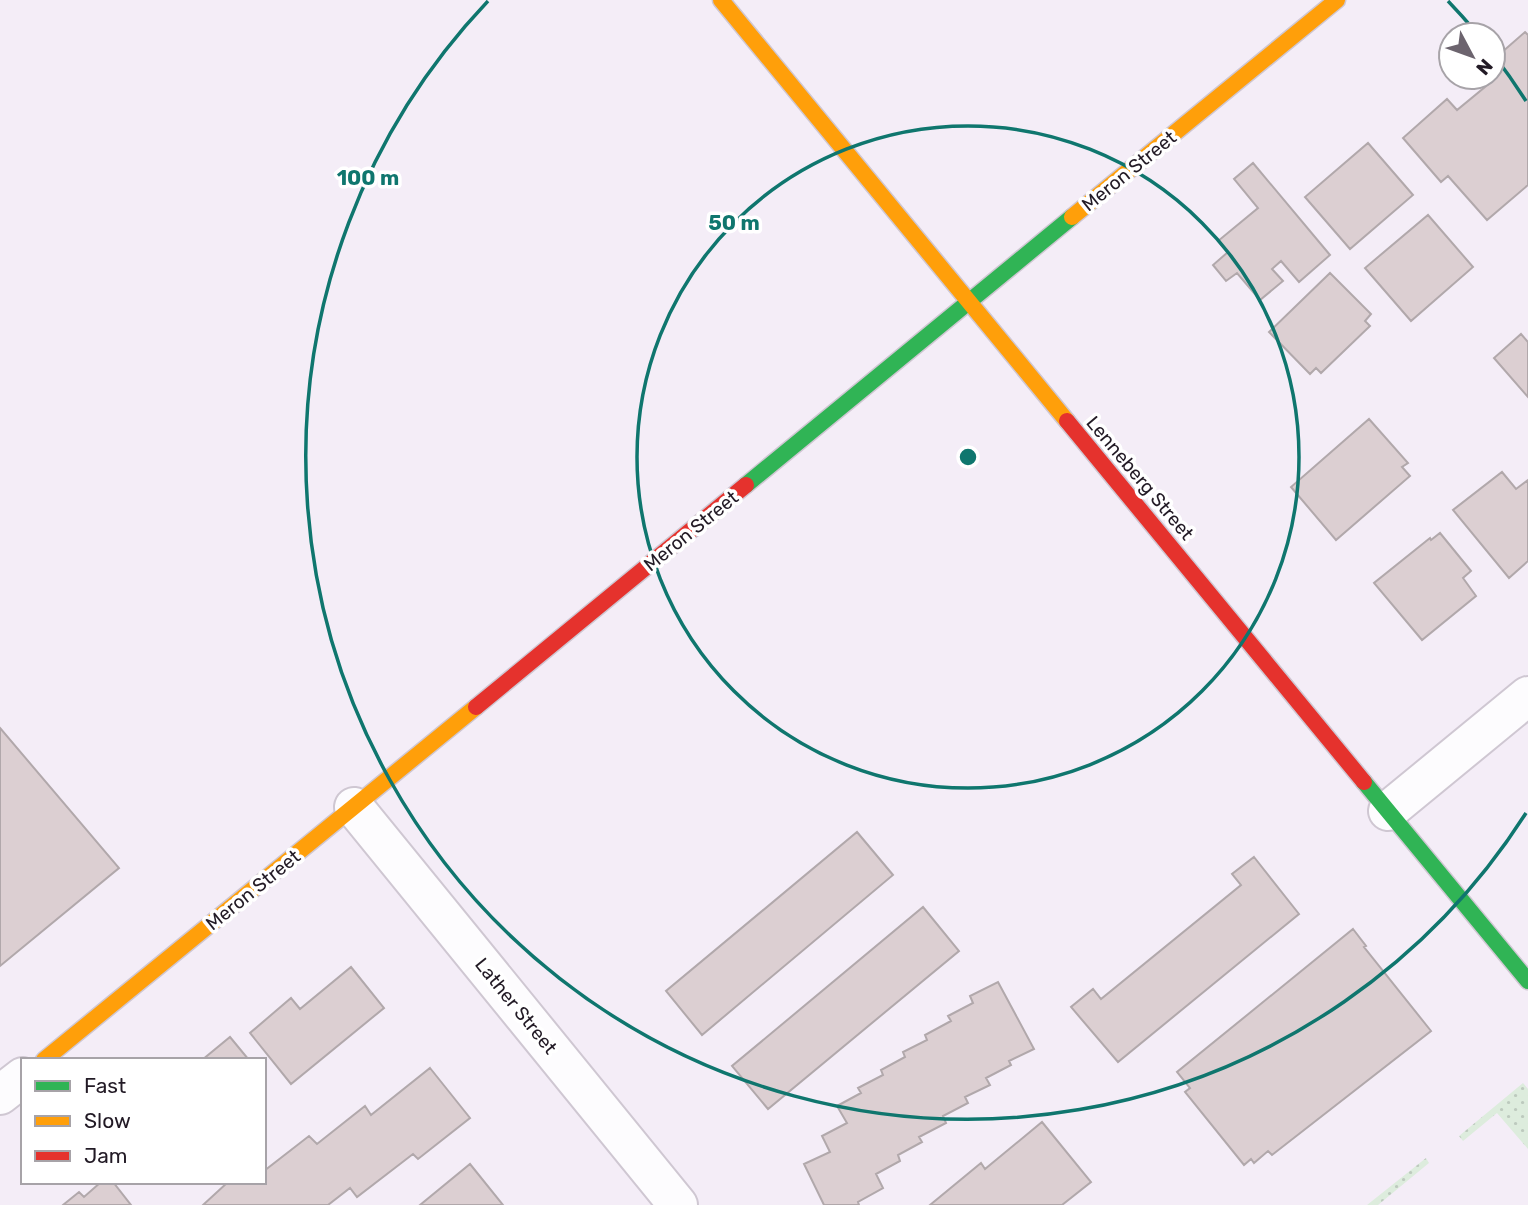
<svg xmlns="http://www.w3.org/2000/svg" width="1528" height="1205" viewBox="0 0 1528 1205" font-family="Rubik,sans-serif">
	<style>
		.park { fill: url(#park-dots) }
		.building { fill: #dccfd2; stroke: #b1a8ab; stroke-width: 2 }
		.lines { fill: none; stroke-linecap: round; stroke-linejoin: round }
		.street-casing { stroke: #cfc7d2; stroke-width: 42 }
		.fast-casing { stroke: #cfc7d2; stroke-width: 19 }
		.slow-casing { stroke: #cfc7d2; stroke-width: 19 }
		.jam-casing { stroke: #cfc7d2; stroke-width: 19 }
		.street { stroke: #fdfcfe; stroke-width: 38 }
		.fast { stroke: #30b455; stroke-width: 16 }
		.slow { stroke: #ff9f0a; stroke-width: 16 }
		.jam { stroke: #e5322d; stroke-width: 16 }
		.ring { fill: none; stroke: #0f766e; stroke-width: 3.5 }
		.labels { text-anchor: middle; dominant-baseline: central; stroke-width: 7; stroke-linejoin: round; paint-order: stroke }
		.street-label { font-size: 19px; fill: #221a25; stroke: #fff }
		.centre { fill: #0f766e; stroke: #fff; stroke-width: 3.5 }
		.ring-label { font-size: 21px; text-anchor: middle; font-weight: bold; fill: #0f766e; stroke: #fff; stroke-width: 7; stroke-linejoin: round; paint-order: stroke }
	</style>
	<defs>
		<pattern id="park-dots" width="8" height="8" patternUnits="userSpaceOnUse" patternTransform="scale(1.75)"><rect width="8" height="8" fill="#ddecdd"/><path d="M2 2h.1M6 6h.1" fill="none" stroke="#bdcabe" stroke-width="1.8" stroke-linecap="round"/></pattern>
	</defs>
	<rect width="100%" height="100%" fill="#f4edf7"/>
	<!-- park -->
	<path class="park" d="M1523,1083L1528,1089V1149L1497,1113L1463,1141L1459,1136Z
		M1426,1158L1429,1163L1378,1205H1367Z"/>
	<!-- building -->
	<path class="building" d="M1525,32L1528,35V185L1487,220L1448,176L1441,182L1403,138L1447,99L1457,110L1491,82L1487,77H1493V60Z
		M1368,143L1413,195L1350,249L1305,197Z
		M1253,163L1330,255L1299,282L1281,261L1272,269L1283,281L1260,300L1237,273L1226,281L1213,265L1228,252L1218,241L1258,208L1234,179Z
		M1428,215L1473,267L1411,321L1365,268Z
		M1330,273L1371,314L1365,321L1370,326L1321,373L1316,368L1310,374L1269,332Z
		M1521,334L1528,342V397L1494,358Z
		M1369,419L1408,463L1402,467L1410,476L1336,540L1291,487Z
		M1502,472L1516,489L1528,480V561L1509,578L1453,510Z
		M1440,533L1471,571L1463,578L1476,596L1422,640L1374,583L1430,538L1431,540Z
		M0,728L119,868L0,966Z
		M857,832L893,875L702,1035L666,991Z
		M1254,857L1299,914L1118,1062L1071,1007L1093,989L1101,999L1241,885L1232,874Z
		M923,907L959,951L768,1109L732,1066Z
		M1353,929L1366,946L1364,947L1431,1031L1272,1155L1268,1151L1254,1163L1251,1159L1244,1165L1185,1092L1190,1088L1177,1072Z
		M351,967L384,1008L291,1084L250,1033L291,998L300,1009Z
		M998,982L1034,1049L1009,1061L1011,1065L986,1078L990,1085L965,1097L968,1103L943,1116L946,1123L919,1137L922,1142L898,1155L900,1161L876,1174L883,1188L858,1202L859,1205H824L804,1164L830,1152L822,1136L847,1123L837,1106L861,1093L858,1088L883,1075L881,1070L905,1057L903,1052L927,1040L925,1035L951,1021L948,1016L973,1003L970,996Z
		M230,1037L249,1060H202Z
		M430,1068L470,1118L418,1159L413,1154L357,1197L350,1188L328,1205H203L228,1182H264V1171L309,1136L317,1144L365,1106L371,1115Z
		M1042,1122L1091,1182L1062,1205H930L981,1163L985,1169Z
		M470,1164L503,1205H420Z
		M101,1182H113L131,1205H63L79,1192L84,1197Z"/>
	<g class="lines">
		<defs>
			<path id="street" d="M354,807L678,1205
				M1388,811L1528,696
				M0,1095L23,1077"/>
			<path id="fast" d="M746,485L1072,217
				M1364,782L1528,981"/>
			<path id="slow" d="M721,0L1067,421
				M1072,217L1337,0
				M44,1060L476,707"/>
			<path id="jam" d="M1067,421L1364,782
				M476,707L746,485"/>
		</defs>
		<!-- street casing -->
		<use href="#street" class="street-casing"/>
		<!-- fast casing -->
		<use href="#fast" class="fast-casing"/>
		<!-- slow casing -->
		<use href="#slow" class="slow-casing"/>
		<!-- jam casing -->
		<use href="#jam" class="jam-casing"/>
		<!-- street -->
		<use href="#street" class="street"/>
		<!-- fast -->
		<use href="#fast" class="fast"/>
		<!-- slow -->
		<use href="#slow" class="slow"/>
		<!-- jam -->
		<use href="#jam" class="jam"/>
	</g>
	<!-- distance rings -->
	<g class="ring">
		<circle cx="968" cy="457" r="331"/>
		<path d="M1526 813A662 662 0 1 1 488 1M1448 1A662 662 0 0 1 1475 31M1493 54A662 662 0 0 1 1526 101"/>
	</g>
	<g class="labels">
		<!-- street labels -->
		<g class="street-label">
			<text transform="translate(1129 171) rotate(-39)">Meron Street</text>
			<text transform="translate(1140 478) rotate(50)">Lenneberg Street</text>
			<text transform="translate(691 531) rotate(-39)">Meron Street</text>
			<text transform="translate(253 890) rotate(-39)">Meron Street</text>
			<text transform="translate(516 1006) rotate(51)">Lather Street</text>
		</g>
	</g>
	<circle cx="968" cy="457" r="10" class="centre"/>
	<g class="ring-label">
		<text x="368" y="185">100 m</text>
		<text x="734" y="230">50 m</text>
	</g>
	<!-- legend -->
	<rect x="21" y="1058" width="245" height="126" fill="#ffffff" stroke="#a7a3a8" stroke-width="2"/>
	<rect x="35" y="1081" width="35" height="10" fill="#30b455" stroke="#a7a3a8" stroke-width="2"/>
	<text x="84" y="1093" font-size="21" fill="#221a25">Fast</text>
	<rect x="35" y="1116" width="35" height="10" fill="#ff9f0a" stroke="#a7a3a8" stroke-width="2"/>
	<text x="84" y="1128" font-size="21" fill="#221a25">Slow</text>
	<rect x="35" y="1151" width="35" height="10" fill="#e5322d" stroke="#a7a3a8" stroke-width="2"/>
	<text x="84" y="1163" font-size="21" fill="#221a25">Jam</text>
	<!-- north arrow -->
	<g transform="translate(1472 56) rotate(131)"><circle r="33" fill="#ffffff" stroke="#a7a3a8" stroke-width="2"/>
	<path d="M0-5L12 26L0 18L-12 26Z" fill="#6c646e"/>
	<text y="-10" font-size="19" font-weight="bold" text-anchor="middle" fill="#221a25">N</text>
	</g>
</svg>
